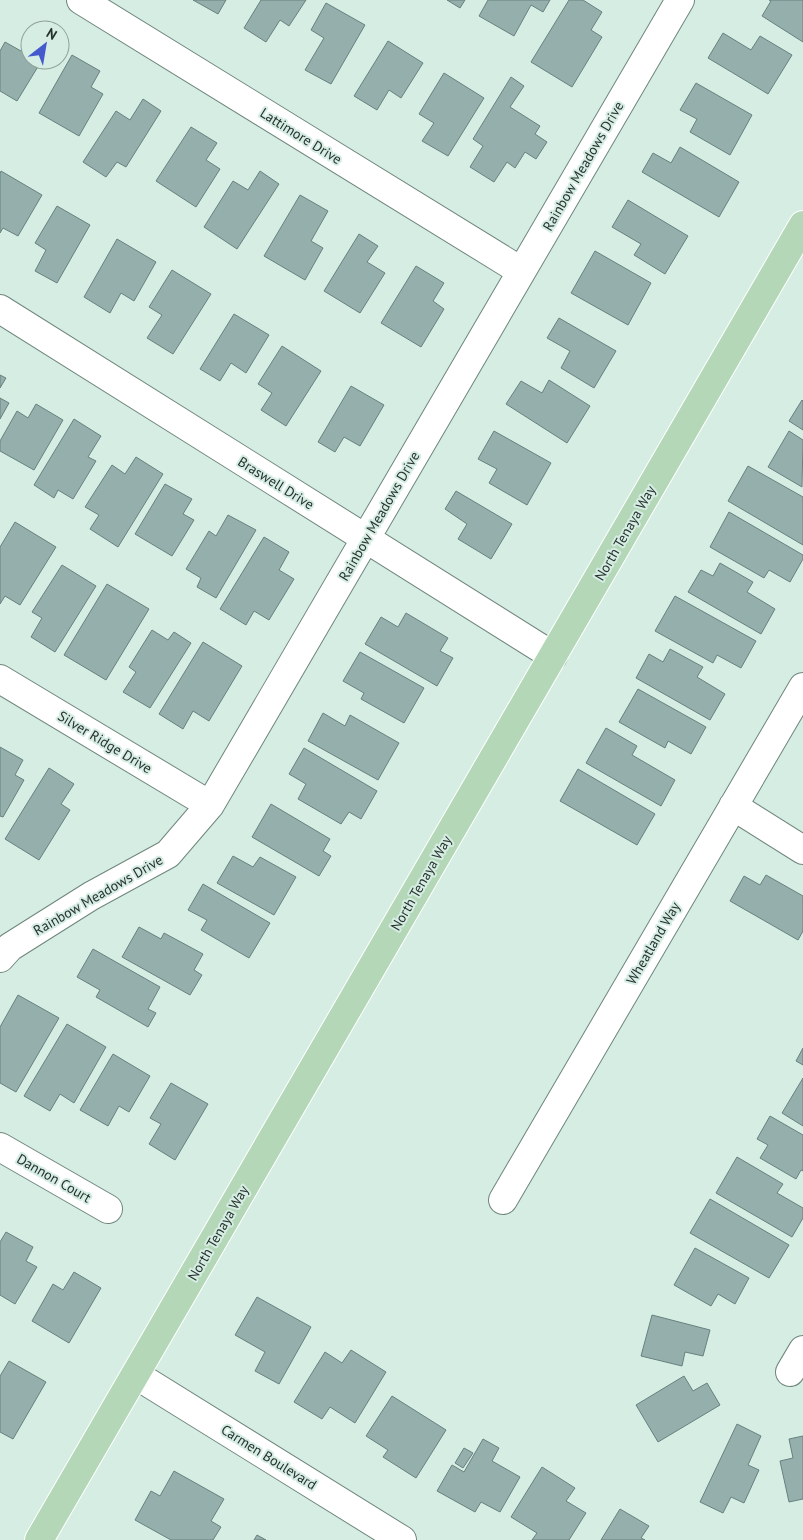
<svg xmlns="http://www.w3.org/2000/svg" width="803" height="1540" viewBox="0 0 803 1540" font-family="'PT Sans',sans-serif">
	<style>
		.building { fill: #95afac; stroke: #68817e }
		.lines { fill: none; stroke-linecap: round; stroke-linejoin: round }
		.minor-casing { stroke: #70867d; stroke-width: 30 }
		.major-casing { stroke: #fff; stroke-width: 30 }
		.minor { stroke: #fff; stroke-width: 28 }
		.major { stroke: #b3d7b7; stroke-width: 28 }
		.labels { text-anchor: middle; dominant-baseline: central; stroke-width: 4; stroke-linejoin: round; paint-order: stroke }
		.street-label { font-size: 14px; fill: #27312d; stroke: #d5ede3 }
	</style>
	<rect width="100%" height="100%" fill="#d5ede3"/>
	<!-- building -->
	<path class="building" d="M193,0H226L218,14Z
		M261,0H306L289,26L280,20L266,42L244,28Z
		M447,0H465L460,8Z
		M488,0H550L543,12L531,5L514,36L479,16Z
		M569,0H583L602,12L591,30L602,37L572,87L531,62Z
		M769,0H803V42L762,16L771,1Z
		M326,3L365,25L331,84L305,70L324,38L311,30Z
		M723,33L751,50L760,36L792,55L768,94L708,58Z
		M30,35V60H42L17,101L0,91V51L5,42L21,51Z
		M388,41L423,63L401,98L389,90L377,110L354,96Z
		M72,55L100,71L91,87L103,94L79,136L39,113Z
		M444,73L484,98L448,156L422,141L434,123L419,114Z
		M511,77L524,86L510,107L540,126L535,134L547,142L536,159L525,152L515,168L507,162L494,182L470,167L483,146L473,139Z
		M696,83L752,115L730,155L690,132L697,119L680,110Z
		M143,99L161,111L126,167L117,162L106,177L83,162L116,111L130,120Z
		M191,127L217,143L206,160L220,169L196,207L156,181Z
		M680,147L739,182L719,217L642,172L653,153L671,163Z
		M1,171L42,195L18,236L3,228L0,233V174Z
		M260,171L279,184L237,249L204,227L233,181L248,190Z
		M300,195L328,211L311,241L323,248L305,280L264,256Z
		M628,200L688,236L665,274L634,255L641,244L612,227Z
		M57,206L90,225L57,283L35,271L46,250L35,243Z
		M359,234L378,246L367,262L385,273L360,313L324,291Z
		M117,239L156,262L134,301L121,293L110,313L84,297Z
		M595,251L651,283L628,325L571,293Z
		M416,266L444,283L433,301L444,309L421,347L381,323Z
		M172,270L211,294L173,354L147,338L162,315L149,307Z
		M234,314L269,335L246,373L231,363L220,381L200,369Z
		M559,318L616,351L594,388L561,368L570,351L547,338Z
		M282,346L321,371L286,426L261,410L272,393L258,384Z
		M0,375L6,378L0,388Z
		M549,380L590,406L567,443L506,404L521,381L542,393Z
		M351,386L384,405L360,446L344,437L335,452L318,442Z
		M0,398L9,403L0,419Z
		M802,400L803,401V430L789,421Z
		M36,404L63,420L34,470L0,451V441L17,411L28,418Z
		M74,419L101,436L88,457L96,461L73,499L58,490L54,498L34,485Z
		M494,431L551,463L527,505L489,483L497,469L478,459Z
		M789,431L803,440L802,487L768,467Z
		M136,457L163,474L118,547L90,529L99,515L85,507L112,465L125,474Z
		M748,466L803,497V545L728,501Z
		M165,484L192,499L183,514L194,520L172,556L135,534Z
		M456,491L512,524L491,559L458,539L467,524L445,509Z
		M729,512L803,555V559L790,582L769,570L764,578L710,547Z
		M228,515L256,530L216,598L197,587L201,578L186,569L209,531L216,536Z
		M15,522L56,547L20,605L5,596L0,604V547Z
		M264,537L289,552L279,570L294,579L269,620L254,611L246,625L220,609Z
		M720,563L753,582L747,592L775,609L761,634L688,592L701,570L713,576Z
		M62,565L96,586L55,652L31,637L42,618L32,612Z
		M107,584L149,609L106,680L64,655Z
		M675,596L756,641L741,668L717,655L713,663L655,631Z
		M406,613L448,638L440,651L453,658L437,686L365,644L381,617L398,627Z
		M152,630L168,640L174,632L191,643L150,708L123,692L136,672L129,667Z
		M203,642L242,666L209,721L193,711L183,729L159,714Z
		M670,649L703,667L697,677L725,694L710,720L636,678L649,654L663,662Z
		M360,652L424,688L404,723L361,699L364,693L343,681Z
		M638,689L706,727L691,754L668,741L665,748L619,722Z
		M323,713L345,726L350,715L399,743L378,780L308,741Z
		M606,728L637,746L632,755L675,780L661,806L586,763Z
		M0,747L23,760L15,775L24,780L3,817L0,816Z
		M304,748L377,791L361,819L349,812L341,824L298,799L306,784L289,774Z
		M49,768L74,784L61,804L70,810L39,860L5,839Z
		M578,769L655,814L637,845L560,801Z
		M271,804L330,839L323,851L331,856L319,876L252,837Z
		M233,856L253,867L260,857L296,877L274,915L217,883Z
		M766,875L803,896V931L798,940L730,901L744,876L760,885Z
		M203,884L270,923L249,958L201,930L207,920L188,910Z
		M139,927L161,939L164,933L203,954L194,970L202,975L190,995L122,957Z
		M93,949L160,987L148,1009L156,1013L148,1027L96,997L100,990L77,977Z
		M18,995L59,1018L16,1092L0,1083V1027Z
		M67,1024L106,1047L74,1103L60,1094L50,1111L24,1096Z
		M803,1048V1065L796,1061Z
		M113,1054L150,1076L129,1112L119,1106L108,1126L80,1110Z
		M803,1078V1126L782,1113Z
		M171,1083L208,1104L175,1160L149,1144L161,1124L150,1118Z
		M770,1116L803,1135V1171L801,1170L796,1179L760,1158L768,1145L757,1139Z
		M737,1157L783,1184L777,1193L803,1208V1218L792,1237L716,1193Z
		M710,1199L789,1245L769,1278L690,1233Z
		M6,1232L33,1247L26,1261L37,1267L15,1304L0,1295V1242Z
		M695,1248L749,1278L735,1304L718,1294L711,1306L674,1285Z
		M74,1272L101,1288L69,1343L32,1321L53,1284L63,1290Z
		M257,1297L311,1327L279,1384L255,1371L265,1352L235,1335Z
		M652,1315L710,1330L703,1356L685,1352L682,1366L641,1356Z
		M351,1350L386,1372L355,1423L330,1407L322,1419L294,1402L325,1352L342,1363Z
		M9,1361L46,1382L13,1439L0,1432V1376Z
		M684,1376L693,1391L707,1383L720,1405L658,1442L636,1405Z
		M392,1396L446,1430L416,1478L383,1457L388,1450L366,1436Z
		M737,1424L761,1436L748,1465L759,1470L744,1503L731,1497L723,1513L700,1502Z
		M803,1436V1499L789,1502L780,1461L793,1458L789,1439Z
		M483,1439L499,1448L492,1461L520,1477L500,1512L481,1502L475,1512L437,1491L452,1465L464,1472Z
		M464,1448L473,1453L463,1468L455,1463Z
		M542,1467L575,1488L566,1501L586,1513L569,1540H532L537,1533L511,1517Z
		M174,1471L224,1499L211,1521L221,1527L213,1540H171L135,1520L151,1491L160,1496Z
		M620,1509L649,1526L641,1538L645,1540H601Z
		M257,1535L266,1540H254Z"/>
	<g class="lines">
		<defs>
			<path id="minor" d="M81,0L521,271
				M0,309L553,656
				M0,679L210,805
				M733,806L803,850
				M0,958L10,947L91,896L168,854L210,805L680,0
				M0,1147L108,1209
				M503,1200L803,687
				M790,1372L803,1350
				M136,1375L402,1540"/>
			<path id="major" d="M39,1540L803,225"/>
		</defs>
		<!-- minor casing -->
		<use href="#minor" class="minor-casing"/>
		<!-- major casing -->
		<use href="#major" class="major-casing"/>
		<!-- minor -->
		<use href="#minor" class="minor"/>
		<!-- major -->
		<use href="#major" class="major"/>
	</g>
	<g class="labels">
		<!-- street labels -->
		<g class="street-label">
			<text transform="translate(301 136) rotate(32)">Lattimore Drive</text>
			<text transform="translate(583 166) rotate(-60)">Rainbow Meadows Drive</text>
			<text transform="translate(276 483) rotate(32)">Braswell Drive</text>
			<text transform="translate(379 516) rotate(-60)">Rainbow Meadows Drive</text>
			<text transform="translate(625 533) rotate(-60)">North Tenaya Way</text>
			<text transform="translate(105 742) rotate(31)">Silver Ridge Drive</text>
			<text transform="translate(421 883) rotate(-60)">North Tenaya Way</text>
			<text transform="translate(98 895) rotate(-30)">Rainbow Meadows Drive</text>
			<text transform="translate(653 943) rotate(-60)">Wheatland Way</text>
			<text transform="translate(54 1178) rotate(30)">Dannon Court</text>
			<text transform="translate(218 1233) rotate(-60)">North Tenaya Way</text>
			<text transform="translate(269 1457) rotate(32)">Carmen Boulevard</text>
		</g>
	</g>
	<!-- north arrow -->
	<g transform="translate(45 45) rotate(31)"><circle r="24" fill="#d5ede3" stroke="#8fa29a"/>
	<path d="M0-4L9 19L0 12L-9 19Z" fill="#4359cc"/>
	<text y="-8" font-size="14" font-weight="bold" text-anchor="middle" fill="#27312d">N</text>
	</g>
</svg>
